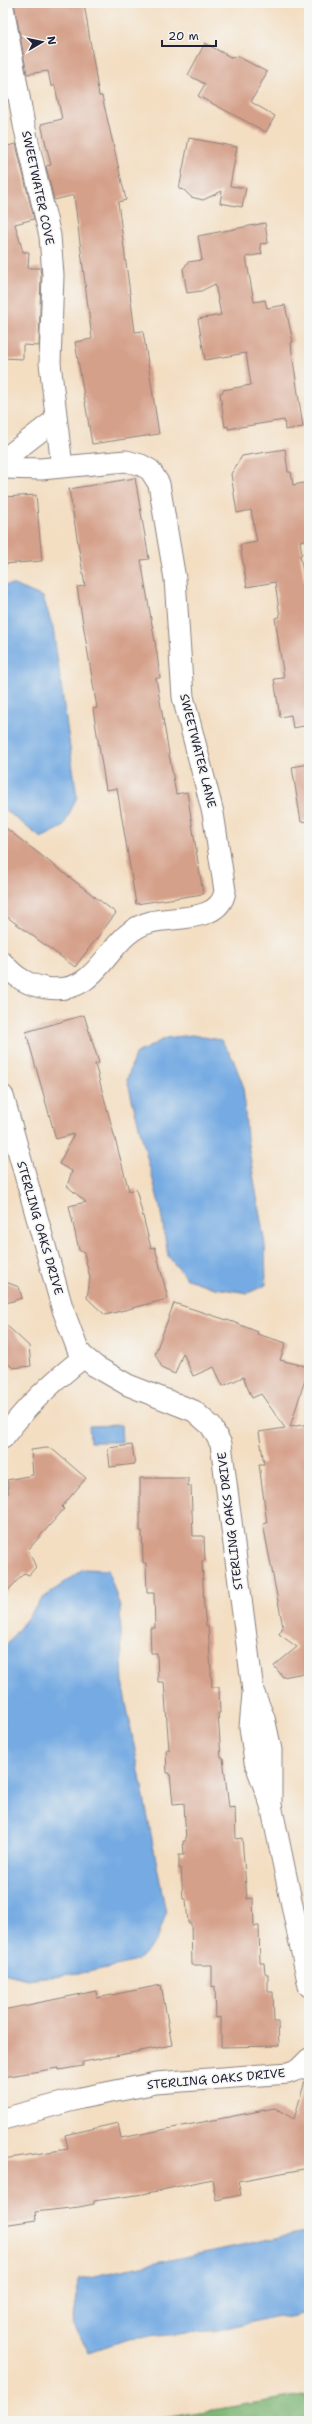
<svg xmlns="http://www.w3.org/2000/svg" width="312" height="2424" viewBox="0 0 312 2424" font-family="'Shantell Sans',sans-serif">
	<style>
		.forest { fill: #7fb674; stroke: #506c58 }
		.water { fill: #74aae2; stroke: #4b668e }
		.building { fill: #d5a08a }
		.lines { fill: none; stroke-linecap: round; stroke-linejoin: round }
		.street-casing { stroke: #8a807e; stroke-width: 23 }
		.street { stroke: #fff; stroke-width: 21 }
		.labels { text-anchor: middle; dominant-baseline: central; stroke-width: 3.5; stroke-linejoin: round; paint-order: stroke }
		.street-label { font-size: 12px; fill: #22223b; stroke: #f6f6f2 }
	</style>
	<rect width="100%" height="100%" fill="#f6f6f2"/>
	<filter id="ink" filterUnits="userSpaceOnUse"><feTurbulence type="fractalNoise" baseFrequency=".025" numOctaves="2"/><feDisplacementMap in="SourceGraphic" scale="8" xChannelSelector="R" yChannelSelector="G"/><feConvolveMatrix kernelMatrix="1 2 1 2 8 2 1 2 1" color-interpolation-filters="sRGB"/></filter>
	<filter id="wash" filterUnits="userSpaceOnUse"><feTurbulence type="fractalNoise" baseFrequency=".012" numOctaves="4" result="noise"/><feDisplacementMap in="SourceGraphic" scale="16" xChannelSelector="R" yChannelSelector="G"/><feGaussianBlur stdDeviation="0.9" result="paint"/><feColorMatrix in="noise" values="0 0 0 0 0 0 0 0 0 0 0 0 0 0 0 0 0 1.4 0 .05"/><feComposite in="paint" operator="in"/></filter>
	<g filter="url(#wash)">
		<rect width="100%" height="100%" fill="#f3dec2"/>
		<!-- forest -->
		<path class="forest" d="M309,2394V2421H145Z"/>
		<!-- water -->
		<path class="water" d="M3,585H14L43,597L53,628L77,797L63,827L41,838L3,808Z
			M192,1035L221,1040L233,1059L243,1085L247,1138L265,1245L266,1285L248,1293L215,1288L187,1279L168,1256L160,1207L127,1080L135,1054L166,1038Z
			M121,1425L122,1442H90L89,1426Z
			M83,1569L108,1570L120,1607L123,1687L166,1913L157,1940L137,1961L88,1972L27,1979L3,1973V1649L42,1599Z
			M309,2231V2310C299,2316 289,2319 278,2316L218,2330L128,2339L89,2352L73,2326L79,2279Z"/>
		<g id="blocks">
			<!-- building -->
			<path class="building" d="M14,3H84L99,96H102L126,200L118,202L135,332L143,331L159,434L92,444L75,342L92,339L74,195L54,200L46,166L51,165L41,124L62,119L55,86H51L48,71L27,74Z
				M205,43L232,58L237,56L267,72L251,102L275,116L266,132L198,96L205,84L188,75Z
				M189,138L237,147L230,186L246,188L242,207L220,203L222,191L203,200L191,197L184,190L179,189Z
				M16,144L34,219L15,224L23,252H29L28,268H40L41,275L39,346L23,345V359L3,358V147Z
				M265,223L268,243L260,244L262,254L246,257L254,302L265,300L267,308L285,305L293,342H291L292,353L303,427L285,430L284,420L228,429V426L225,427L220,393L223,392V390L251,385L246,353L205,360L198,319L221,315L215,284L201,291L187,293L183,269L188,262L202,260L198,236Z
				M285,449L288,472H291L293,485L309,482V539L300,541L302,554L300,555L307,596H309V725L293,728L291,715L280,717L274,679L284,678L275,618L280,617L275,582L247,587L240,545L257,542L251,510L237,513L231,474L242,456Z
				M135,478L149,559L141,560L157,654L160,678H156L176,794L187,792L203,894L136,904L117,788L106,790L93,709L97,708L77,587L85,586L69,489Z
				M36,495L42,561L3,564V497Z
				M309,764V821L301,822L292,767Z
				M3,826L116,913L75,967L3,914Z
				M84,1015L99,1063L95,1064L129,1191L136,1189L151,1248L155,1247L168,1299L105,1315L87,1298L90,1278L84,1253L79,1250L69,1206L86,1202L67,1186L72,1171L59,1164L74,1134L56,1139L26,1032Z
				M3,1281L19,1287L22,1298L3,1304Z
				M174,1303L233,1322L258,1332L257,1334L286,1343L280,1360L309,1367L290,1427L309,1424V1672L283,1677L274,1666L297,1647L279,1634L283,1627L263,1524L267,1523L259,1464H264L259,1432L285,1428L261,1394L252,1398L243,1377L223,1386L214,1367L193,1376L183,1353L175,1374L163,1369L155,1354Z
				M3,1322L29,1346L31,1366L13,1368L3,1359Z
				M132,1445L135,1464L110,1467L108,1448Z
				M46,1448L52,1449L86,1478L62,1507L64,1509L28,1550L36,1567L29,1575L24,1573L3,1596V1494L9,1493L7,1480L33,1475L31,1450Z
				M140,1478H188V1486H191L193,1536H204L205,1561H202L204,1608L206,1626H208L212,1687H219L220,1713H218L221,1758H223L229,1808L235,1807L236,1839L242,1838L247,1899L253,1898L254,1926H259L260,1963H264L265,1973L268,1975V1992H273L274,2022H278L279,2046L221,2047V2017L216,2018L215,1986L212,1987V1965H192L191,1923H188L186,1899H183L181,1868L179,1869V1855H184L183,1841H186L184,1803L173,1804L170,1773H167L166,1750H169L164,1682H158L157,1653H151L150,1628H155L154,1593H147L146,1563H143L142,1531H140Z
				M161,1985L172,2045L83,2062V2066L59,2070L58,2068L3,2077V2010L96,1991L97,1998Z
				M305,2081L309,2082V2168L238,2181L241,2195L216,2200L212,2179L143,2194L94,2201V2204L79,2207L35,2212L36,2220L3,2225V2159L68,2149L65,2135L118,2123L121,2138L275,2108L294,2119Z"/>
		</g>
	</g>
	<g filter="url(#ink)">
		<use href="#blocks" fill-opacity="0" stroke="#8a807e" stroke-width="1"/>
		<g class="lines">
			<defs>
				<path id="street" d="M3,7L24,125L50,236L53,275L50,363L62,467
					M3,460L56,419
					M3,468L41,469L126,461L141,465L150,470L159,484L175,579L183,697L213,813L225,891C220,923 175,916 151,922C105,933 103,997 46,988C27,985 15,977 3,963
					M3,1096L62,1307L78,1350L84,1357
					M3,1438C26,1406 53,1381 84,1357L95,1366L128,1385L194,1411L211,1426L221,1444L253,1691L264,1718L271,1750V1805
					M253,1694L250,1727L255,1762L271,1805L309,1986
					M3,2119L81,2098L156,2083L288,2073L299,2069L309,2059"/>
			</defs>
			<!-- street casing -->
			<use href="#street" class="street-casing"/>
			<!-- street -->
			<use href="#street" class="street"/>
		</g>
	</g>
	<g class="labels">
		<!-- street labels -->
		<g class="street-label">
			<text transform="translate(38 188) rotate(78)">SWEETWATER COVE</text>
			<text transform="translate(198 751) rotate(76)">SWEETWATER LANE</text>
			<text transform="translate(40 1228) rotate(74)">STERLING OAKS DRIVE</text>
			<text transform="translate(230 1521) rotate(-97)">STERLING OAKS DRIVE</text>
			<text transform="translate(216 2079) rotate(-5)">STERLING OAKS DRIVE</text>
		</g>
	</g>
	<!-- margin -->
	<rect width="312" height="2424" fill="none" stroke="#f6f6f2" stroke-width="16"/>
	<!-- north arrow -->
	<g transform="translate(42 42) rotate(81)" stroke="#f6f6f2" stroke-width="3" paint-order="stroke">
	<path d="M0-3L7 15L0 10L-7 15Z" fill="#22223b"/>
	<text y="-6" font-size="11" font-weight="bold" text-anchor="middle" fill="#22223b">N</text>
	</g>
	<!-- scale -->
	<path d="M162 40v6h54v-6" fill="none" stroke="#22223b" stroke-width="2"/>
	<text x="168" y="40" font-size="12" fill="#22223b" stroke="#f6f6f2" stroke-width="3" paint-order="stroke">20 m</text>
</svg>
